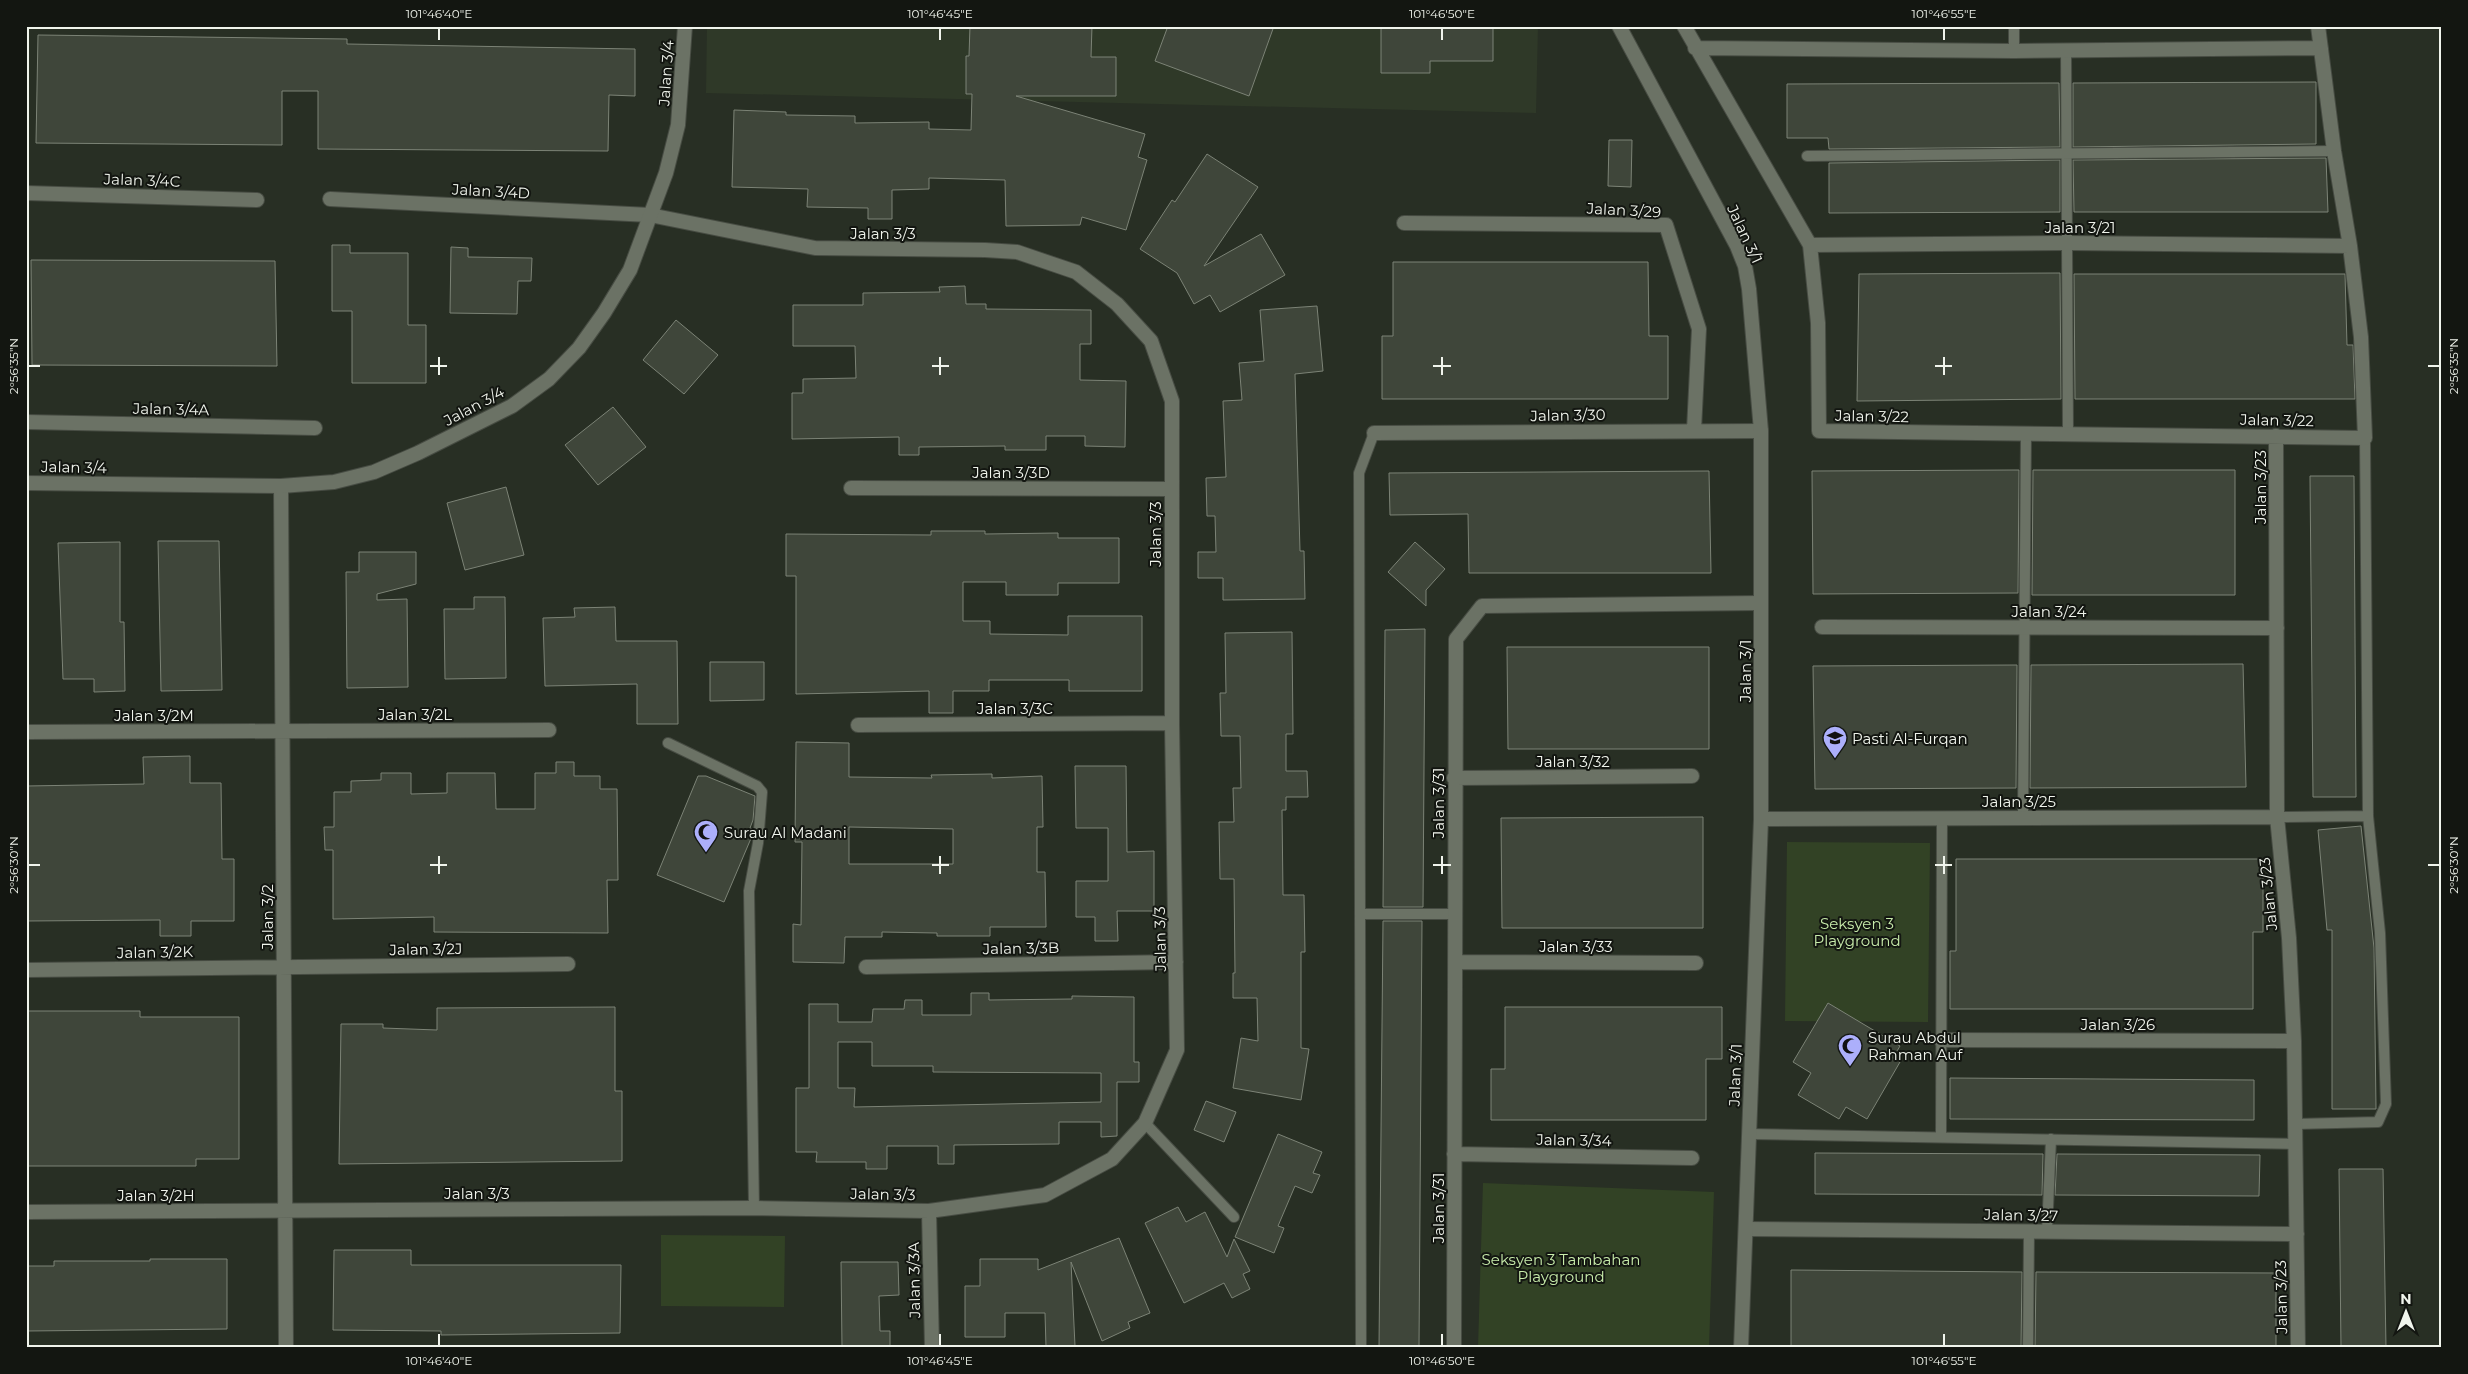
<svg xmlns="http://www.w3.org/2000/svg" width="2468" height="1374" viewBox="0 0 2468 1374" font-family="Montserrat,sans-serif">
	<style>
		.built { fill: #2f3928 }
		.green { fill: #324225 }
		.building { fill: #3f463a; stroke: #7c8376; fill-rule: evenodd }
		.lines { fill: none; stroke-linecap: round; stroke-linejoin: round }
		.service-casing { stroke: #474c43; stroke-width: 12 }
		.minor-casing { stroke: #474c43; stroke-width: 16 }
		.tertiary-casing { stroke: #474c43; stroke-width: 16 }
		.service { stroke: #6b7265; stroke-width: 10 }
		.minor { stroke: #6b7265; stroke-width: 14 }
		.tertiary { stroke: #6b7265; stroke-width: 14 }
		.ticks { fill: none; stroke: #f0f4ec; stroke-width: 2 }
		.labels { text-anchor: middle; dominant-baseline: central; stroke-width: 4; stroke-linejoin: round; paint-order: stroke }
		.street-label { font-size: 15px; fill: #f0f4ec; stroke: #131611 }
		.poi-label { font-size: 15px; fill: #f0f4ec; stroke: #131611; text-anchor: start }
		.park-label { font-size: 15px; fill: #c8ecab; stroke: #131611 }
		.neatline { fill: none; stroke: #f0f4ec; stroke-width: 2 }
		.ticks-label { font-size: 12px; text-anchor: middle; fill: #f0f4ec }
	</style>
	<rect width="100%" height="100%" fill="#282f24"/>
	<!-- built -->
	<path class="built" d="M707,26H1538L1536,113L706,93Z"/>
	<!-- green -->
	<path class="green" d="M1787,842L1930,843L1928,1022L1785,1021Z
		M1483,1183L1714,1192L1709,1348H1478Z
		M661,1235L785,1236L784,1307L661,1306Z"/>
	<!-- building -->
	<path class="building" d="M970,26H1092L1091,57H1116V96H1016L1145,134L1138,157L1147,160L1126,230L1082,217L1080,225L1006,226L1005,180L929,178V189L892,190V219H868V208L807,207L808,189L732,187L734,110L786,112V115L855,116V123L929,122V129L971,130L972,94H966V56H969Z
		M1168,26H1274L1249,96L1155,61Z
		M1381,26H1493V61H1430V73H1381Z
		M38,35L347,39V44L635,49V96L609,95L608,151L318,149V91H282V145L36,143Z
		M2316,82V144L2073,147V83Z
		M2054,83H2059L2060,147L1829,149L1828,138H1787V84Z
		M1609,140H1632L1631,187L1608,186Z
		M1207,154L1258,187L1204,266L1261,234L1285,275L1220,312L1210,295L1194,304L1177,273L1140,249L1172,200L1175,202Z
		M2326,158L2328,212H2074L2073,160Z
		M2060,160V212L1829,213V163Z
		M332,245H350V253H408V325H426V383H352V311H332Z
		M451,247L468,248V257L532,258L531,281H518L517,314L450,313Z
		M31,260L275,261L277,366L32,365Z
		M1393,262H1648L1649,336H1668V399H1382V336H1393Z
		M2060,273L2061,399L1857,401L1859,274Z
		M2074,274H2345L2347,345H2353L2355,399H2075Z
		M965,286L966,304H986V309L1091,310V344H1080V380L1126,381L1125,447L1085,446V436H1046V450H1005V446L919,447V455H899V437L792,439V393H803V379L856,378L855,346H793V305H863V293L940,292L939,287Z
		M1317,306L1323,371L1295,374L1300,551H1304L1305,599L1223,600V578H1198V552H1216L1215,516H1207L1206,478L1226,477L1223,401L1242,400L1239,363L1264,361L1260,310Z
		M676,320L718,355L684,394L643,360Z
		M613,407L646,447L598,485L565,445Z
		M2014,470H2019L2018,593L1813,594L1812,471Z
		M2033,470H2235V595H2032Z
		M1709,471L1711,573H1469L1468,514L1390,515L1389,473Z
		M2310,476H2354L2356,797H2313Z
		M506,487L524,555L465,570L447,503Z
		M931,531H985V534L1058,533V538H1119V583H1058V595H1006V582H963V621H990V634L1068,635V616H1142V691H1069V680H989V691H953V713H929V691L796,694V576H786V534L931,535Z
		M158,541H219L222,690L161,691Z
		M120,542V622H124L125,691L94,692V679H63L58,543Z
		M1415,542L1445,569L1426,590V606L1388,572Z
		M359,552H416V584L377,594V600L407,599L408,687L347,688L346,572H359Z
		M474,597H505L506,678L445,679L444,609H474Z
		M615,607L616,641H677L678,724H637V684L545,686L543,618L575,617L574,608Z
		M1425,629L1423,907H1383L1385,630Z
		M1292,632L1293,734H1286V771H1307L1308,797H1286V810H1282L1283,895H1304L1305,952H1301V1048L1309,1049L1301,1100L1233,1088L1241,1038L1258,1041L1257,998H1233V973H1235L1234,879H1220L1219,822H1234L1233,788H1241L1240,736H1221L1220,693H1226L1225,633Z
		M1507,647H1709V749H1508Z
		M710,662H764V700L710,701Z
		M2243,664L2246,787L2030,788L2031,665Z
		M2017,665L2016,788L1815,789L1813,666Z
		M796,742L849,743V777L932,778L931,775L992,774V778L1042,776L1043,827H1037V872H1045L1046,927H990V936H937V933L882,932V937H845L844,963L793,962V924L801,925L802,842H795ZM849,827L953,829V864H849Z
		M190,756V783H221L222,859H234V921H191V936H160V920L26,921V786L144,784L143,757Z
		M556,762H574V776H600V789H617L618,880H607L608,933L434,932V917L333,919V850H325L324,827H334V792H351V781L381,780V773H411V794L447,793V773H495L496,809H535V773H556Z
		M1075,766H1126L1127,852L1154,851V911H1117L1118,941H1095V917H1076V881H1108V828H1076Z
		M698,776H706L755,796L753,820L750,828L752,829V836L724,902L657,875Z
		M1703,817V928H1502L1501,818Z
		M2361,826L2374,948L2376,1109H2332V930H2327L2318,830Z
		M1956,859H2263V932H2253V1009H1950V951H1956Z
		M1383,921H1422L1419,1348H1379Z
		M971,993H989V1000L1072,999V996L1134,997V1062H1139V1082H1117V1136L1101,1137V1122H1059V1144L954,1145V1164H938V1146H887V1169H866V1162H816L817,1152H796V1088H809V1004H838V1022H872L873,1009H904L905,1000H922V1015H971ZM838,1042H872V1066H933V1072L1101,1073V1102L854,1107L855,1088H838Z
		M1828,1003L1900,1046L1893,1058L1900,1062L1867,1119L1846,1107L1839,1119L1798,1095L1811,1073L1793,1062Z
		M615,1007V1091H622V1161L339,1164L341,1024H383V1028L437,1030V1008Z
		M1505,1007H1722V1059H1706V1120H1491V1069H1505Z
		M26,1011H140V1017H239V1159H196V1166H26Z
		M1950,1078L2254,1080V1120L1950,1119Z
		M1206,1101L1236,1112L1224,1142L1194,1130Z
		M1278,1134L1322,1152L1313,1173L1320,1175L1312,1193L1295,1186L1278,1226L1284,1228L1274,1253L1235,1237Z
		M1815,1153L2043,1154L2042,1195L1815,1194Z
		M2057,1154L2260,1155L2259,1196L2055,1195Z
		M2339,1169H2383L2386,1348H2341Z
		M1178,1207L1186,1222L1205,1212L1227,1257L1234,1239L1250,1271L1243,1274L1250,1289L1232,1298L1224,1283L1184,1303L1145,1223Z
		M1119,1238L1150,1313L1128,1322L1130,1328L1102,1341L1071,1262L1075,1346L1046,1347L1045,1313H1005V1337H965V1286H980V1259H1038V1270Z
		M334,1250H411V1265H621L620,1333L441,1335V1331L333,1330Z
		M150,1259H227V1329L26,1331V1266H54V1261H150Z
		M841,1262H898L899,1295L879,1296L880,1331H890V1348H842Z
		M1791,1270L2022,1272L2021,1348H1791Z
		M2036,1272L2276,1273V1348H2035Z"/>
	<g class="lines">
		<defs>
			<path id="service" d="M2014,26V51
				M2066,50L2068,434
				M1807,156L2334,151
				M668,743L757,786L762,792L758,843L749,891L754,1208
				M2277,817L2368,816
				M2023,818L2026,434
				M1362,914H1455
				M1145,1123L1234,1217
				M2295,1124L2378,1122L2386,1104L2380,933L2368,816L2365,438
				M1749,1134L2296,1144
				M1941,1137L1942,818
				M2047,1231L2051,1139
				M1361,1348L1359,473L1374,433
				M2028,1348L2029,1231"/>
			<path id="minor" d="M1684,26L1810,245L1818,323L1819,431L2365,438L2361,337L2350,246L2334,151L2318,26
				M1695,48L2014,51L2321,48
				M26,193L257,200
				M1404,223L1666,225L1699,329L1694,430
				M1810,245L2067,243L2350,246
				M26,422L315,428
				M1374,433L1761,431
				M2276,436L2277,817L2289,938L2294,1041L2298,1348
				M281,486L286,1348
				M851,488L1171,489
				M1822,627L2277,628
				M858,725L1172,723
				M26,732L549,730
				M1454,778L1692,776
				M1761,819L2277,817
				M1456,962L1696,963
				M866,967L1176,962
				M26,970L568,964
				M1941,1040L2294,1041
				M1454,1154L1692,1158
				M929,1211L932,1348
				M26,1212L754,1208L929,1211L1045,1195L1112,1159L1145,1123L1177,1050L1172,723V401L1151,341L1117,304L1076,272L1017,252L985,250L815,248L650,215L330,199
				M1746,1229L2297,1234
				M1454,1348L1456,639L1482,606L1761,603"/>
			<path id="tertiary" d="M1619,26L1737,246L1745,266L1749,289L1761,431V819L1741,1348
				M26,483L281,486L334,482L374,472L418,453L512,406L549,379L579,348L604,313L630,270L666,173L678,125L685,26"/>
		</defs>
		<!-- service casing -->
		<use href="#service" class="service-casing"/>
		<!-- minor casing -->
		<use href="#minor" class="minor-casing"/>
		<!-- tertiary casing -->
		<use href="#tertiary" class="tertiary-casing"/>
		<!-- service -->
		<use href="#service" class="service"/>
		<!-- minor -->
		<use href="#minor" class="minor"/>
		<!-- tertiary -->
		<use href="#tertiary" class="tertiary"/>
	</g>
	<!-- ticks -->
	<path class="ticks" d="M439,28V40M940,28V40M1442,28V40M1944,28V40M439,357V375M940,357V375M1442,357V375M1944,357V375M28,366H40M430,366H447M932,366H949M1433,366H1451M1935,366H1952M2428,366H2440M439,856V874M940,856V874M1442,856V874M1944,856V874M28,865H40M430,865H447M932,865H949M1433,865H1451M1935,865H1952M2428,865H2440M439,1334V1346M940,1334V1346M1442,1334V1346M1944,1334V1346"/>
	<!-- icons -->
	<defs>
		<symbol id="school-pin" viewBox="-11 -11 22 30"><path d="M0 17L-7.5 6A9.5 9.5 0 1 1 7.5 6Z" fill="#acaffb" stroke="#131611"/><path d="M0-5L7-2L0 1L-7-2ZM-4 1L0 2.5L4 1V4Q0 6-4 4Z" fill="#111"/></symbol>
		<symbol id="mosque-pin" viewBox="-11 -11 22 30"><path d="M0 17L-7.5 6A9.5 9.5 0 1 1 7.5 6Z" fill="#acaffb" stroke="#131611"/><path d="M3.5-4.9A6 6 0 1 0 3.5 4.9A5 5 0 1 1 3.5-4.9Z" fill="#111"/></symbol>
	</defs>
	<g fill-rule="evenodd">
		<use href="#school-pin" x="1821" y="724" width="28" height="38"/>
		<use href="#mosque-pin" x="692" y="818" width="28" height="38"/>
		<use href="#mosque-pin" x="1836" y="1032" width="28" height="38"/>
	</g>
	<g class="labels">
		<!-- street labels -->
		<g class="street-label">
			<text transform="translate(666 73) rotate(-86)">Jalan 3/4</text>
			<text transform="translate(142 180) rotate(2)">Jalan 3/4C</text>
			<text transform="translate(491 191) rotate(3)">Jalan 3/4D</text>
			<text transform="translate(1624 210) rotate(3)">Jalan 3/29</text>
			<text x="2080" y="227">Jalan 3/21</text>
			<text x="883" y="233">Jalan 3/3</text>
			<text transform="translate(1745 234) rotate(65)">Jalan 3/1</text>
			<text transform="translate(474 406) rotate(-28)">Jalan 3/4</text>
			<text transform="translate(171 409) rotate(1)">Jalan 3/4A</text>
			<text transform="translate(1568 415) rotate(-1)">Jalan 3/30</text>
			<text transform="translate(1872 416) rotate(1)">Jalan 3/22</text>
			<text transform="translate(2277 420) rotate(1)">Jalan 3/22</text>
			<text transform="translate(74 467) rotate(1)">Jalan 3/4</text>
			<text x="1011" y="472">Jalan 3/3D</text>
			<text transform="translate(2260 487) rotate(-90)">Jalan 3/23</text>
			<text transform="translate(1155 534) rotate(-90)">Jalan 3/3</text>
			<text x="2049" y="611">Jalan 3/24</text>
			<text transform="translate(1745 671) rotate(-90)">Jalan 3/1</text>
			<text x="1015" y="708">Jalan 3/3C</text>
			<text x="415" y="714">Jalan 3/2L</text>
			<text x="154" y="715">Jalan 3/2M</text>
			<text x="1573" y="761">Jalan 3/32</text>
			<text x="2019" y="801">Jalan 3/25</text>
			<text transform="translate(1438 803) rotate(-90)">Jalan 3/31</text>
			<text transform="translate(2268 894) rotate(-96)">Jalan 3/23</text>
			<text transform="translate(267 917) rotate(-90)">Jalan 3/2</text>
			<text transform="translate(1160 939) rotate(-91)">Jalan 3/3</text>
			<text x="1576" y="946">Jalan 3/33</text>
			<text transform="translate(1021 948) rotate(-1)">Jalan 3/3B</text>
			<text transform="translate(426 949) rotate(-1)">Jalan 3/2J</text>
			<text transform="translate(155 952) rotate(-1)">Jalan 3/2K</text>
			<text x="2118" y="1024">Jalan 3/26</text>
			<text transform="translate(1735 1075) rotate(-88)">Jalan 3/1</text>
			<text transform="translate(1574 1140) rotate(1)">Jalan 3/34</text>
			<text x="477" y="1193">Jalan 3/3</text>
			<text transform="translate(883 1194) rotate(1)">Jalan 3/3</text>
			<text x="156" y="1195">Jalan 3/2H</text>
			<text transform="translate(1438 1208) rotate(-90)">Jalan 3/31</text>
			<text transform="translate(2021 1215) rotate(1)">Jalan 3/27</text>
			<text transform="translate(914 1280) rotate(-91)">Jalan 3/3A</text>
			<text transform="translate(2281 1297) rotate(-91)">Jalan 3/23</text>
		</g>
		<!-- poi labels -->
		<g class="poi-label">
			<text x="1852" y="738">Pasti Al-Furqan</text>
			<text x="724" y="832">Surau Al Madani</text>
			<text x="1868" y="1037">Surau Abdul<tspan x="1868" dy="17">Rahman Auf</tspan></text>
		</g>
		<!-- park labels -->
		<g class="park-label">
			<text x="1857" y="923">Seksyen 3<tspan x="1857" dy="17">Playground</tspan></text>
			<text x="1561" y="1259">Seksyen 3 Tambahan<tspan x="1561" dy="17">Playground</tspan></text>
		</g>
	</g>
	<!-- border -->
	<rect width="2468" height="1374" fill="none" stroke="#131611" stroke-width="55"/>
	<!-- north arrow -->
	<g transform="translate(2406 1312)" stroke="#131611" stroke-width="4" paint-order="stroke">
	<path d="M0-4L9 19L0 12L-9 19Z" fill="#f0f4ec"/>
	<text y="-8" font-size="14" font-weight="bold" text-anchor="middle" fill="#f0f4ec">N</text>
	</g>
	<rect x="28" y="28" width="2412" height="1318" class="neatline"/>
	<g class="ticks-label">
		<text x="439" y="18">101°46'40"E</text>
		<text x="940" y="18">101°46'45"E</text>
		<text x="1442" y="18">101°46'50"E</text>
		<text x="1944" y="18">101°46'55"E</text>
		<text transform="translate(14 366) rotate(-90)" y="4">2°56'35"N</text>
		<text transform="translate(2454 366) rotate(-90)" y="4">2°56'35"N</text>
		<text transform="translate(14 865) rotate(-90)" y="4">2°56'30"N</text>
		<text transform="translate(2454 865) rotate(-90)" y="4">2°56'30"N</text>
		<text x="439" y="1365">101°46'40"E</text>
		<text x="940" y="1365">101°46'45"E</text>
		<text x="1442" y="1365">101°46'50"E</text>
		<text x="1944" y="1365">101°46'55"E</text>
	</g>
</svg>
